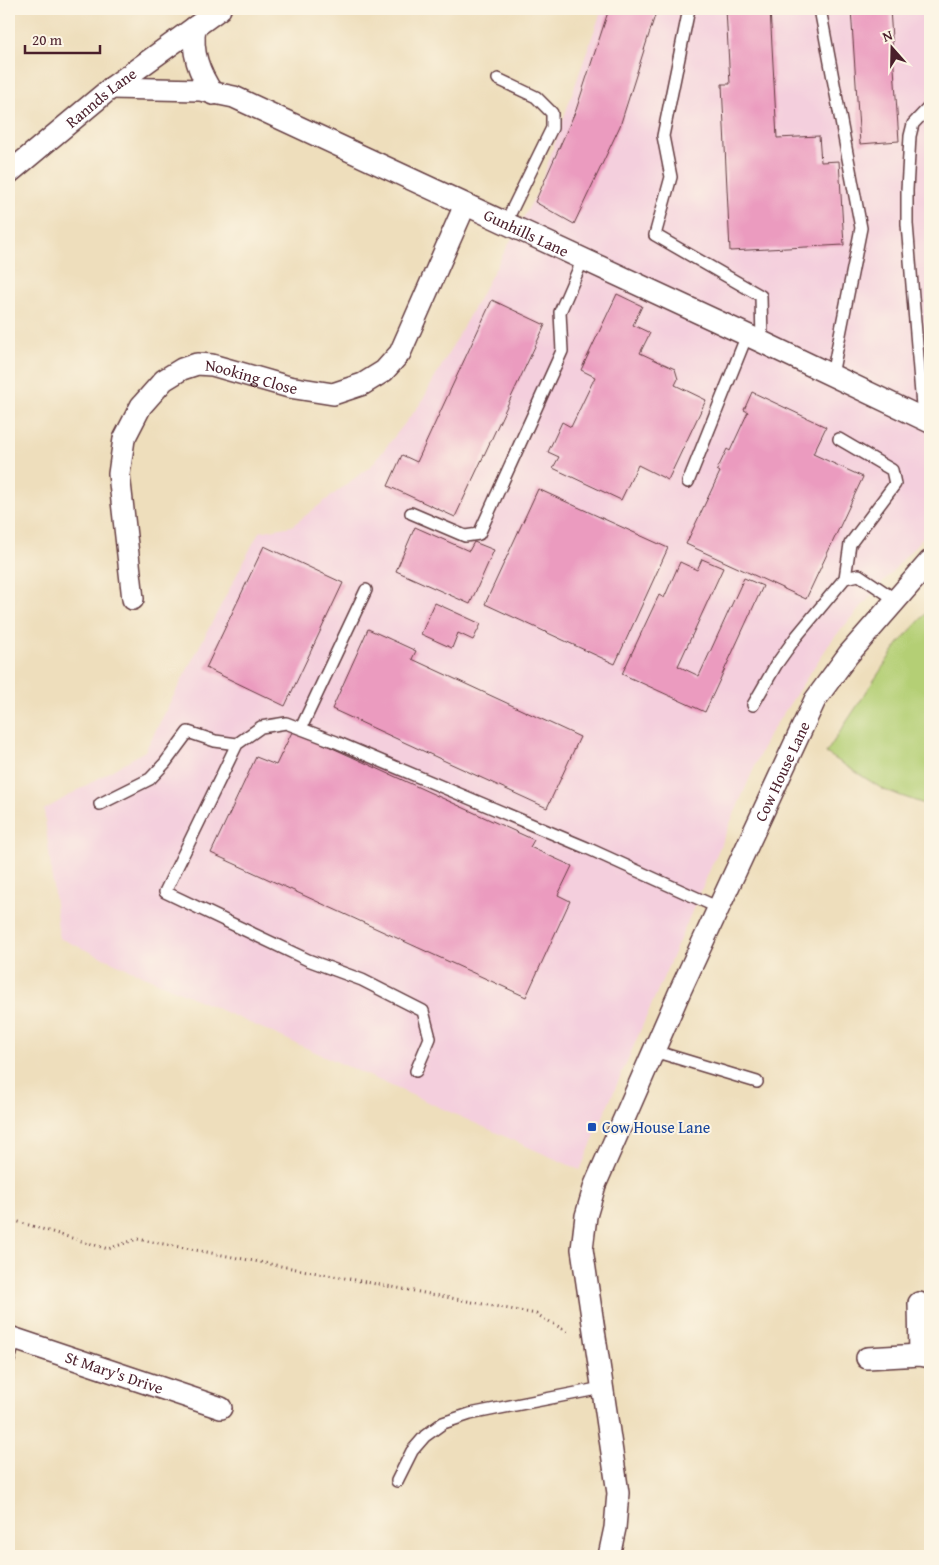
<svg xmlns="http://www.w3.org/2000/svg" width="939" height="1565" viewBox="0 0 939 1565" font-family="'Gentium Book Plus',serif">
	<style>
		.built { fill: #f4cfdd }
		.green { fill: #b4cf75; stroke: #7f7750 }
		.building { fill: #eb9bbf }
		.lines { fill: none; stroke-linecap: round; stroke-linejoin: round }
		.service-casing { stroke: #633c41; stroke-width: 14 }
		.minor-casing { stroke: #633c41; stroke-width: 24 }
		.path { stroke: #633c41; stroke-width: 3; stroke-dasharray: 1 4; stroke-linecap: butt }
		.service { stroke: #fff; stroke-width: 11 }
		.minor { stroke: #fff; stroke-width: 21 }
		.transit-dot { fill: #1a4fb4; stroke: #fcf5e5; stroke-width: 2 }
		.labels { text-anchor: middle; dominant-baseline: central; stroke-width: 4; stroke-linejoin: round; paint-order: stroke }
		.street-label { font-size: 16px; fill: #4a1f2b; stroke: #fcf5e5 }
		.transit-label { font-size: 16px; fill: #164399; stroke: #fcf5e5; text-anchor: start }
	</style>
	<rect width="100%" height="100%" fill="#fcf5e5"/>
	<filter id="ink" filterUnits="userSpaceOnUse"><feTurbulence type="fractalNoise" baseFrequency=".02" numOctaves="2"/><feDisplacementMap in="SourceGraphic" scale="10" xChannelSelector="R" yChannelSelector="G"/><feConvolveMatrix kernelMatrix="1 2 1 2 8 2 1 2 1" color-interpolation-filters="sRGB"/></filter>
	<filter id="wash" filterUnits="userSpaceOnUse"><feTurbulence type="fractalNoise" baseFrequency=".0096" numOctaves="4" result="noise"/><feDisplacementMap in="SourceGraphic" scale="20" xChannelSelector="R" yChannelSelector="G"/><feGaussianBlur stdDeviation="1.12" result="paint"/><feColorMatrix in="noise" values="0 0 0 0 0 0 0 0 0 0 0 0 0 0 0 0 0 1.4 0 .05"/><feComposite in="paint" operator="in"/></filter>
	<g filter="url(#wash)">
		<rect width="100%" height="100%" fill="#eedebc"/>
		<!-- built -->
		<path class="built" d="M602,9H930V529L832,640L767,738L580,1170L59,938L44,810L145,751L259,532L292,526L372,465L421,403L538,191Z"/>
		<!-- green -->
		<path class="green" d="M930,609V806L884,790L826,753L898,644Z"/>
		<g id="blocks">
			<!-- building -->
			<path class="building" d="M609,9H657L620,126L574,224L535,202L576,110Z
				M726,9H770L777,138L819,136L821,162L839,161L844,245L730,251L722,84H730Z
				M851,9H890L899,141L860,144Z
				M617,294L642,306L633,325L650,333L640,353L675,369L678,379L675,385L706,400L668,480L638,465L621,500L553,468L559,457L548,452L562,422L571,427L595,377L581,370Z
				M492,300L545,325L455,517L388,486L402,455L417,462Z
				M752,392L826,427L813,454L863,477L806,599L686,544L720,472L717,470L727,449L730,451L748,412L744,410Z
				M538,489L668,548L615,664L485,604Z
				M415,527L469,551L474,542L494,550L470,604L396,571Z
				M264,546L343,583L285,706L206,668Z
				M702,559L723,568L678,666L699,676L744,578L763,586L705,712L622,674L659,595L664,598L680,562L697,570Z
				M435,603L481,624L473,640L458,633L452,648L421,634Z
				M368,629L416,651L412,659L580,737L547,808L332,709Z
				M293,730L534,840L530,847L572,866L558,895L570,901L526,997L211,853L256,757L276,765Z"/>
		</g>
	</g>
	<g filter="url(#ink)">
		<use href="#blocks" fill-opacity="0" stroke="#633c41" stroke-width="1"/>
		<g class="lines">
			<defs>
				<path id="service" d="M689,9L663,136L671,177L655,235L761,296L762,342
					M820,9L861,228L832,375
					M498,79L536,97L552,113V128L505,224
					M923,418L907,224V190L910,136L913,124L930,106
					M839,439L892,470L895,484L850,544L845,578
					M688,482L747,335
					M411,513L465,536L479,534L562,351L560,312L583,259
					M753,705L776,665L796,637L845,578L859,575L896,600
					M301,728L366,590
					M100,804L150,779L165,763L188,732L215,741L237,744
					M654,1051L757,1082
					M416,1071L430,1038L423,1011L362,980L308,960L165,892L237,744L261,727L286,723L336,742L587,848L719,908
					M9,1360L15,1340
					M397,1481L412,1451L425,1436L443,1423L470,1414L602,1388"/>
				<g id="minor">
					<path d="M195,27C191,52 199,73 213,94"/>
					<path id="s1" d="M111,88L200,90L234,97L762,342L930,422"/>
					<path id="s2" d="M9,173L111,88L220,9"/>
					<path id="s3" d="M133,599L119,474L124,439L141,406L164,380L182,369L197,364L212,365L289,387L333,394L363,384L384,371L400,353L465,205"/>
					<path d="M919,1303L920,1355"/>
					<path id="s4" d="M9,1337L221,1408"/>
					<path d="M867,1358L920,1355L930,1357"/>
					<path id="s5" d="M609,1556L615,1528L618,1493L582,1249L586,1216L595,1185L680,991L815,700L848,655L930,561"/>
				</g>
			</defs>
			<!-- service casing -->
			<use href="#service" class="service-casing"/>
			<!-- minor casing -->
			<use href="#minor" class="minor-casing"/>
			<!-- path -->
			<path class="path" d="M9,1219L108,1249L137,1239L536,1314L570,1333"/>
			<!-- service -->
			<use href="#service" class="service"/>
			<!-- minor -->
			<use href="#minor" class="minor"/>
		</g>
	</g>
	<!-- markers -->
	<rect class="transit-dot" x="587" y="1122" width="10" height="10" rx="2.5"/>
	<g class="labels">
		<!-- street labels -->
		<g class="street-label">
			<text stroke="none"><textPath href="#s2" startOffset="119">Rannds Lane</textPath></text>
			<text stroke="none"><textPath href="#s1" startOffset="446">Gunhills Lane</textPath></text>
			<text stroke="none"><textPath href="#s3" startOffset="326">Nooking Close</textPath></text>
			<text stroke="none"><textPath href="#s5" startOffset="830">Cow House Lane</textPath></text>
			<text stroke="none"><textPath href="#s4" startOffset="111">St Mary's Drive</textPath></text>
		</g>
		<!-- transit labels -->
		<g class="transit-label">
			<text x="602" y="1127">Cow House Lane</text>
		</g>
	</g>
	<!-- margin -->
	<rect width="939" height="1565" fill="none" stroke="#fcf5e5" stroke-width="30"/>
	<!-- north arrow -->
	<g transform="translate(892 48) rotate(340)" stroke="#fcf5e5" stroke-width="4" paint-order="stroke">
	<path d="M0-4L9 19L0 12L-9 19Z" fill="#4a1f2b"/>
	<text y="-8" font-size="14" font-weight="bold" text-anchor="middle" fill="#4a1f2b">N</text>
	</g>
	<!-- scale -->
	<path d="M25 45v8h75v-8" fill="none" stroke="#4a1f2b" stroke-width="2.5"/>
	<text x="32" y="45" font-size="15" fill="#4a1f2b" stroke="#fcf5e5" stroke-width="4" paint-order="stroke">20 m</text>
</svg>
